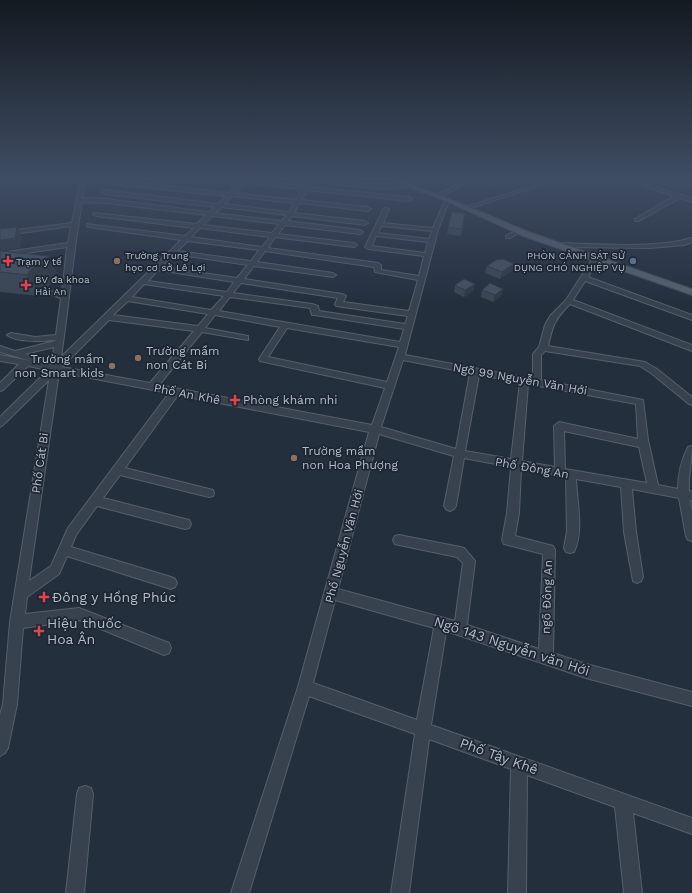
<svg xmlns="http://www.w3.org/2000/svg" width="692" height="893" viewBox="0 0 692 893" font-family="'Work Sans',sans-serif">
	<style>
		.green { fill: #263c3f }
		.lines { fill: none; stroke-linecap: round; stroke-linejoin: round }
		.minor-casing { stroke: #565f6c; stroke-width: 2 }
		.major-casing { stroke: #414a57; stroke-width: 2 }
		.minor { fill: #38414e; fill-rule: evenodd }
		.major { fill: #56606e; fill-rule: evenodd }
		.wall { fill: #3b4654 }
		.shaded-wall { fill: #303945 }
		.building { fill: #455162; stroke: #303945 }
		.health-dot { fill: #e0444e; stroke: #1d2633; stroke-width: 1.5 }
		.education-dot { fill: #8d6e63; stroke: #1d2633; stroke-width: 1.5 }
		.service-dot { fill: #5c6f8a; stroke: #1d2633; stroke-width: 1.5 }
		.labels { text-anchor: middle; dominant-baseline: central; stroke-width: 3.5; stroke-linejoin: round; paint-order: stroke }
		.far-poi-label { font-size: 10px; fill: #b4bcc9; stroke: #1d2633; text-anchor: start }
		.poi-label { font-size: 12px; fill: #b4bcc9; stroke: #1d2633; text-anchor: start }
		.street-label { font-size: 12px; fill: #b4bcc9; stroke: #1d2633 }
		.near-poi-label { font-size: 14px; fill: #b4bcc9; stroke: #1d2633; text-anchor: start }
		.near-street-label { font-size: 14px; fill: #b4bcc9; stroke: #1d2633 }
	</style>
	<rect width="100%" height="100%" fill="#242f3e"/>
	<!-- green -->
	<path class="green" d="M634,178H692V196Z"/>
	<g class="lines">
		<defs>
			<path id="minor" d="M81,178H86L82,198L106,199L209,212L215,207L105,194L102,192L105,190L218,204L226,196L111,184L108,182L111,180L229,193L239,183L205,178L242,180L244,178H249L247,181L304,186L309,181L299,178H314L364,184H409L424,178H430C412,197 340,185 314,181L309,187L409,197L412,199L409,201L307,190L301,200L368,207L371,209L368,211L299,203L294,213L365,221L368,223L365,225L292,216L288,221L360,230L363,232L360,234L285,225L278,234L354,243L357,245L354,247L275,237L268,248L378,263L381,265V270L419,276L424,256L368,249L365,247L384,208L389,209L383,223L433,228L445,200L450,199L438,230L405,355L533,379V354L539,347L545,325L550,316L566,300L593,258L596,256L599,258L588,277L692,315V320L585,281L573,300L692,345V351L570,304C554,320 553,325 548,346L645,362L657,369L692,397V405L689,404L651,373L640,366L545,351L541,355V380L643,400L648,440L658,485L678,489C678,474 681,461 688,447L692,446C692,461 688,476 689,491H692V501L690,500L692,512V541L688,540L686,536L679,498L632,489L636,532L643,577L641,581L637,583L633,581L624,532L621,487L576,479C577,502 584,531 574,552L570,553L566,552L564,548L567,531L566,477L521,469L519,513L515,536L549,545L553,546L555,550L553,653L586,664L692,692V706L586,678L446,631L431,725L692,818V834L633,813L642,893H624L615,807L527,775L526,893H508L511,769L429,739L409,893H391L415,734L309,696L249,893H231L298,687L369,432L178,395L125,468L213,490L214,493L213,496L209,497L120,475L103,498L185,519L189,520L191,524L189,528L185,529L97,506L76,535L71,547L171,577L175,579L177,583L175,587L171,589L67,556L59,574L27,597L25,614L79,608L169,643L171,648L169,653L164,655L79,620L23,628L17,704L8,748L5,753L0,756V715L3,704L10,622L49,380L3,425L0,427V417L48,370L28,366L3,390L0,391V383L19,364L0,361V355L31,361L0,352V346L15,351L55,341L56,340C43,341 17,343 7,335L11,333L35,337L56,335L61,298L43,292L47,290L62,294L67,247L0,257V253L68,243L71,226L0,236V232L72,223ZM245,183L302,189L296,200L235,193ZM232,196L294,203L289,212L224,204ZM82,202L106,203L206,215L197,224L94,213L93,214L96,216L194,228L185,236L87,224V226L89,227L181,240L61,357C69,305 73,253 82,202ZM221,207L286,215L282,221L215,213ZM212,216L279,224L272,233L203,225ZM381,226L432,231L429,239L378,233ZM200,228L270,237L262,247L191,237ZM376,236L428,242L425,253L372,246ZM188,241L259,250L251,261L177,251ZM265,251L374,267L375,272L418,280L409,311L343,302L346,296L342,294L244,279L254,266L333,277L336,275L333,273L257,262ZM174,254L248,265L237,278L161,267ZM158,270L234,282L227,292L148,281ZM241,283L338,298L335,304L336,306L408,316L405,324L319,311L318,306L312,304L233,293ZM144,284L224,296L211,310L132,297ZM230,297L310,308L312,315H315L404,329L400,342L219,311ZM128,301L208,314L198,326L113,315ZM215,315L280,327L259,359L260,361L385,388L372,425L159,385L202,332L248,340V336L205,328ZM109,320L194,331L150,383L62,367ZM287,328L399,347L387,382L268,357ZM54,347L53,356L40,358L25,354ZM403,360L470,373L456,449L381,427ZM52,361V365L43,363ZM59,372L169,393L68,528L51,566L29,581ZM479,375L520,382L511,459L465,451ZM528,384L636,404L638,439L559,422L554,426L555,467L522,461ZM564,431L639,447L647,483L565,469ZM379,434L454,456L444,506L446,509L450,511L454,509L456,506L464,458L511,467L507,513L502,540L504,544L508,545L543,554L539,649L467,625L475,561L464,548L460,547L399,535L395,536L393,540L395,544L399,545L457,557L463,563L455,621L338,589ZM335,600L434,628L417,720L313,683Z
				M469,178H480L500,184L497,186L474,179L440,197L435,196Z
				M556,178H563L468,209L463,208Z
				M619,178H625L692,198V202L680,198L639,221H635V219L674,196Z
				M517,230L522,231L510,238H506V236Z
				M692,238V242L684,245L650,248L558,247L555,245L558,243C600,244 652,249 692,238Z
				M85,786L91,788L93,794L84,893H66L77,794L79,788Z"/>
			<path id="major" d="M385,178H393L450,199L529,232L692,289V295L523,236L446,201Z"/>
		</defs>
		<!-- minor casing -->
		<use href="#minor" class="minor-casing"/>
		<!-- major casing -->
		<use href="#major" class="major-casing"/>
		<!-- minor -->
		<use href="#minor" class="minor"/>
		<!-- major -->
		<use href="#major" class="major"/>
	</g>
	<!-- wall -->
	<path class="wall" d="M465,213L461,236L447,234L448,227Z
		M0,251L48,256L59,277L42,291L39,296L0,292Z
		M487,266L512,271L500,279L485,273Z
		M475,284L473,291L464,297L454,292L455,285Z
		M503,289L501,296L493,302L481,297L482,290Z"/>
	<!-- shaded-wall -->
	<path class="shaded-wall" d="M17,227L22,237L20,248L1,251L0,249V240Z
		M48,256L59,277L42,291L39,296L27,275L31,269Z
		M514,264L512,271L500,279L502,272Z
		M475,284L473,291L464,297L465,290Z
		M503,289L501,296L493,302L495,295Z"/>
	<!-- building -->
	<path class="building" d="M452,212L465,213L462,229L448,227Z
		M17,227L15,238L0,240V229Z
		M0,251L48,256L31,269L27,275L0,272Z
		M503,259L514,264L502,272L487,266L496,260Z
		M464,279L475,284L465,290L455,285Z
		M490,283L503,289L495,295L482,290Z"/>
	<!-- sky -->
	<linearGradient id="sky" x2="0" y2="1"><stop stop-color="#141a22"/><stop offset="0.59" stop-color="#3f4d63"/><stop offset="1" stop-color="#3f4d63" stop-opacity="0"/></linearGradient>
	<rect width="692" height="303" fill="url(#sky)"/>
	<!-- markers -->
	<g class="health-dot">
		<path d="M6 255h4v4h4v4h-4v4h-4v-4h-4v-4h4z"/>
		<path d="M24 279h4v4h4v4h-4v4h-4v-4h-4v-4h4z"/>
		<path d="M233 394h4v4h4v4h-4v4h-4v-4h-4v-4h4z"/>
		<path d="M42 591h4v4h4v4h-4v4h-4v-4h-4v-4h4z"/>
		<path d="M37 625h4v4h4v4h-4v4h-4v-4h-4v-4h4z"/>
	</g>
	<g class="education-dot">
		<circle cx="117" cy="261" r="4"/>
		<circle cx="138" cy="358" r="4"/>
		<circle cx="112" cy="366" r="4"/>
		<circle cx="294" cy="458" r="4"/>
	</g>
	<circle class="service-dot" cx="633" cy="261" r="4"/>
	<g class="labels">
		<!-- far-poi labels -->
		<g class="far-poi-label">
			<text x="125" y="255">Trường Trung<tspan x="125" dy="12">học cơ sở Lê Lợi</tspan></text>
			<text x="625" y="255" text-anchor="end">PHÒN CẢNH SÁT SỬ<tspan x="625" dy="12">DỤNG CHÓ NGHIỆP VỤ</tspan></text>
			<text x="16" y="261">Trạm y tế</text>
			<text x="35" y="279">BV đa khoa<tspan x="35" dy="12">Hải An</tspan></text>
		</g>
		<!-- poi labels -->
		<g class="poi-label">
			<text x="146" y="351">Trường mầm<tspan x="146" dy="14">non Cát Bi</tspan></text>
			<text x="104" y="359" text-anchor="end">Trường mầm<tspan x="104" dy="14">non Smart kids</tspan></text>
			<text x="243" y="400">Phòng khám nhi</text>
			<text x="302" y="451">Trường mầm<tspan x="302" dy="14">non Hoa Phượng</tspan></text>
		</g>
		<!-- street labels -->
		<g class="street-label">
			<text transform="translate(520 379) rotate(10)">Ngõ 99 Nguyễn Văn Hới</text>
			<text transform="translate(187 394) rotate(11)">Phố An Khê</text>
			<text transform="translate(40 463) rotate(-82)">Phố Cát Bi</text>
			<text transform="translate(532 468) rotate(10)">Phố Đông An</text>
			<text transform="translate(344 546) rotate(-75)">Phố Nguyễn Văn Hới</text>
			<text transform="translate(547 597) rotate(-88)">ngõ Đông An</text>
		</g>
		<!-- near-poi labels -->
		<g class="near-poi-label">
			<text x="52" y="597">Đông y Hồng Phúc</text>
			<text x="47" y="623">Hiệu thuốc<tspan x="47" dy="16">Hoa Ân</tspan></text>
		</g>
		<!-- near-street labels -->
		<g class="near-street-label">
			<text transform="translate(512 646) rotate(18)">Ngõ 143 Nguyễn văn Hới</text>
			<text transform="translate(499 756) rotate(20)">Phố Tây Khê</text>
		</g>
	</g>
</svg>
